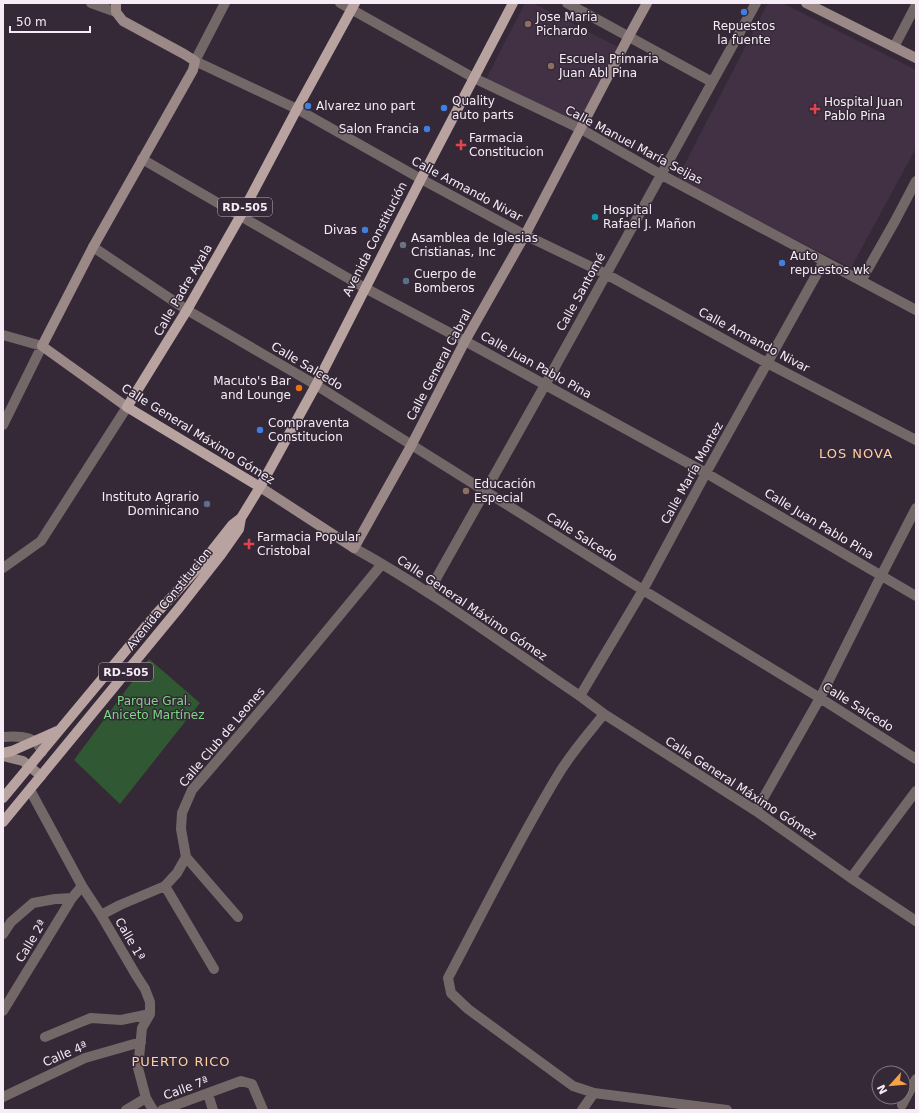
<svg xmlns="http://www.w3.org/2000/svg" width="919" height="1113" viewBox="0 0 919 1113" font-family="'DejaVu Sans',sans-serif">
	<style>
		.built { fill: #423145 }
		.green { fill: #305933 }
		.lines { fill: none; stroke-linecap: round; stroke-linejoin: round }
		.street { stroke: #736867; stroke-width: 10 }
		.secondary { stroke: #9b8988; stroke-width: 10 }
		.primary { stroke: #b9a3a0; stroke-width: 10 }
		.shop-dot { fill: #3f7fe0; stroke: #352837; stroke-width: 1.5 }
		.education-dot { fill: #8d6e63; stroke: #352837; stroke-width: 1.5 }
		.health-dot { fill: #e0444e; stroke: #352837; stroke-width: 1.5 }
		.culture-dot { fill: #0f9aa8; stroke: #352837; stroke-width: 1.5 }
		.worship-dot { fill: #6b7280; stroke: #352837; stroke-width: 1.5 }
		.service-dot { fill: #5c6f8a; stroke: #352837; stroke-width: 1.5 }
		.food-dot { fill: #e8710a; stroke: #352837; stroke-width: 1.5 }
		.labels { text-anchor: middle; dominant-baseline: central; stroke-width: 3; stroke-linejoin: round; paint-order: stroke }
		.shield { fill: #352837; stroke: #bbb1bd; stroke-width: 1 }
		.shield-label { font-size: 11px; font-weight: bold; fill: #f5ecf6 }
		.poi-label { font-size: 12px; fill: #f5ecf6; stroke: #352837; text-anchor: start }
		.street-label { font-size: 12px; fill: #f5ecf6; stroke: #352837 }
		.park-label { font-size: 12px; fill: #7cd683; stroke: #352837 }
		.neighbourhood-label { font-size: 13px; letter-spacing: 1px; fill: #fecfa1; stroke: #352837 }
	</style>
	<rect width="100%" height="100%" fill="#352837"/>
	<!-- built -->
	<path class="built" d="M525,3H533L618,47L574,132L483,85Z
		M768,3H782L916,70V148L851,268L677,179Z"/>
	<!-- green -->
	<path class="green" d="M149,659L200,703L120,804L74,760Z"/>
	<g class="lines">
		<!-- street -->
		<path class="street" d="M91,3L116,12
			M225,3L195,61L297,109L421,179L525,235L606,274L767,363L916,440
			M340,3L474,78L581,129L660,174L916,310
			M567,3L712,82
			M894,47L916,5
			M142,159L365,288L465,341L706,473L916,596
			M93,247L187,310L316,385L643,590L820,698L916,759
			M861,281L895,221L916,181
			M3,335L42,346L3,425
			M354,548C432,591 506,646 580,696L604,714L756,811L851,878L916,921
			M3,568L41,541L127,407
			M428,593L545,385L756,3
			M580,696L643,590L706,473L824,261
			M604,714C588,734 571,753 558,775C518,841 484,910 448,978L451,993L468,1009L573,1086L594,1093L727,1110
			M3,737C13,736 30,736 37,743C39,746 41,749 42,752
			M30,790L82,886L101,915L136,975L145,989L150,1002V1014L142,1028L138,1068L146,1098L153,1110
			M756,811L820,698L881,576L916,508
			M186,857L238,917
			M851,878L916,791
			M165,886L214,969
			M101,915L120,905L165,886L177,873L186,857L181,829L182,813L192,790L272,697L382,564
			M3,934L11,922L33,903L55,899L72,898
			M3,1011L72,898L82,886
			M45,1037L81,1022L91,1018L121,1020L150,1014
			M208,1094L213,1110
			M3,1097L85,1058L141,1042
			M902,1105L916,1079
			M126,1110L146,1098
			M162,1110L241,1081L252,1084L263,1110
			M582,1110L594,1093"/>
		<!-- secondary -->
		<path class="secondary" d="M116,3V12L123,21L184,54L195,61L193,70L93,247L42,346L127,407
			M806,3L916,58
			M260,487L354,548L411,446L465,341L525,235L629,36L647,3
			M3,756L23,761L41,776"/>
		<!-- primary -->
		<path class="primary" d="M260,487L127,407L187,310L241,215L297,109L355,3
			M3,753L12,751L57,731
			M3,798L157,613L198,568L232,525L241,518L260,487L316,385L421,179L513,3
			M3,822L179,608L220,556L239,529L241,518"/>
	</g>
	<!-- markers -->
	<g class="shop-dot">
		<circle cx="744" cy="12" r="4"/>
		<circle cx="308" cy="106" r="4"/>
		<circle cx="444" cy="108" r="4"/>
		<circle cx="427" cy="129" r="4"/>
		<circle cx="365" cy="230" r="4"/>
		<circle cx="782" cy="263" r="4"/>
		<circle cx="260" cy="430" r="4"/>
	</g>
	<g class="education-dot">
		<circle cx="528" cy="24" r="4"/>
		<circle cx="551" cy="66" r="4"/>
		<circle cx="466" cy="491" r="4"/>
	</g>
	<g class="health-dot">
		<path d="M813 103h4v4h4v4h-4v4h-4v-4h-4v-4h4z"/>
		<path d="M459 139h4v4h4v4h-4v4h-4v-4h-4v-4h4z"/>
		<path d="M247 538h4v4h4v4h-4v4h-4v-4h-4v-4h4z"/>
	</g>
	<circle class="culture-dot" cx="595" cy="217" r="4"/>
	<circle class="worship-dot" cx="403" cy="245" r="4"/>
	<g class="service-dot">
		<circle cx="406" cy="281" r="4"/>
		<circle cx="207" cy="504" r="4"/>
	</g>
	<circle class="food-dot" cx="299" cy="388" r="4"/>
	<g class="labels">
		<!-- shield labels -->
		<g class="shield">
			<rect x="218" y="198" width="54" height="18" rx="3"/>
			<rect x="99" y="663" width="54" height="18" rx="3"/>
		</g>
		<g class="shield-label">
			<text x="245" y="207">RD-505</text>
			<text x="126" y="672">RD-505</text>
		</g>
		<!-- poi labels -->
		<g class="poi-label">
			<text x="536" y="17">Jose Maria<tspan x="536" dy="14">Pichardo</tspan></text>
			<text x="744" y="26" text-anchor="middle">Repuestos<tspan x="744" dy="14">la fuente</tspan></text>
			<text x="559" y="59">Escuela Primaria<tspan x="559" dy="14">Juan Abl Pina</tspan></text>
			<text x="452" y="101">Quality<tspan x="452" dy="14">auto parts</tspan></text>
			<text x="824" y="102">Hospital Juan<tspan x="824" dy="14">Pablo Pina</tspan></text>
			<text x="316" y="106">Alvarez uno part</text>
			<text x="419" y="129" text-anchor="end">Salon Francia</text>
			<text x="469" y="138">Farmacia<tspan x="469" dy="14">Constitucion</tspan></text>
			<text x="603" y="210">Hospital<tspan x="603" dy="14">Rafael J. Mañon</tspan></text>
			<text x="357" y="230" text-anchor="end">Divas</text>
			<text x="411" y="238">Asamblea de Iglesias<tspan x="411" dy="14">Cristianas, Inc</tspan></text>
			<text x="790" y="256">Auto<tspan x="790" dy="14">repuestos wk</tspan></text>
			<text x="414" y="274">Cuerpo de<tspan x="414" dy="14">Bomberos</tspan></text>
			<text x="291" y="381" text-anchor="end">Macuto's Bar<tspan x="291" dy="14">and Lounge</tspan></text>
			<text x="268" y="423">Compraventa<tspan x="268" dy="14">Constitucion</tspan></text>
			<text x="474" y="484">Educación<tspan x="474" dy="14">Especial</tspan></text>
			<text x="199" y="497" text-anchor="end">Instituto Agrario<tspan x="199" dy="14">Dominicano</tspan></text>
			<text x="257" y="537">Farmacia Popular<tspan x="257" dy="14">Cristobal</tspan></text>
		</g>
		<!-- street labels -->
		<g class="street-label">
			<text transform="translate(634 145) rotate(28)">Calle Manuel María Seijas</text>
			<text transform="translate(467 189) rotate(28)">Calle Armando Nivar</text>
			<text transform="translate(375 239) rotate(-63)">Avenida Constitución</text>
			<text transform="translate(183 290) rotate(-60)">Calle Padre Ayala</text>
			<text transform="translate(581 292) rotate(-61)">Calle Santomé</text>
			<text transform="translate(754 340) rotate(28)">Calle Armando Nivar</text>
			<text transform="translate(439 365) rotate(-62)">Calle General Cabral</text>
			<text transform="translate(536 365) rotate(29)">Calle Juan Pablo Pina</text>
			<text transform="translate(307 366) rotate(31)">Calle Salcedo</text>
			<text transform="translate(198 434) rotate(32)">Calle General Máximo Gómez</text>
			<text transform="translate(692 473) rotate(-61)">Calle María Montez</text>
			<text transform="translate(819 524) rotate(31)">Calle Juan Pablo Pina</text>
			<text transform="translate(582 537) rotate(32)">Calle Salcedo</text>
			<text transform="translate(169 599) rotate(-51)">Avenida Constitucion</text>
			<text transform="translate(472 608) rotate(34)">Calle General Máximo Gómez</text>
			<text transform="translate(858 707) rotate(32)">Calle Salcedo</text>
			<text transform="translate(222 737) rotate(-50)">Calle Club de Leones</text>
			<text transform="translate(741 788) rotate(33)">Calle General Máximo Gómez</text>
			<text transform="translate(130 939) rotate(60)">Calle 1ª</text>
			<text transform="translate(31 941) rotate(-59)">Calle 2ª</text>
			<text transform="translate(65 1054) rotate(-23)">Calle 4ª</text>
			<text transform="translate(186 1088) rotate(-20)">Calle 7ª</text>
		</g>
		<!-- park labels -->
		<g class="park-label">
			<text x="154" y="701">Parque Gral.<tspan x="154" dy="14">Aniceto Martínez</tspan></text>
		</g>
		<!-- neighbourhood labels -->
		<g class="neighbourhood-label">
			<text x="856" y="453">LOS NOVA</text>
			<text x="181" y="1061">PUERTO RICO</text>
		</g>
	</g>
	<!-- border -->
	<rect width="919" height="1113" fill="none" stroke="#f5ecf6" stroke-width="8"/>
	<!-- north arrow -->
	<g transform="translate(891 1085) rotate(243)"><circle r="19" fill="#352837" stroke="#827683"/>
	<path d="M0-3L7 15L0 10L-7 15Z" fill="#f5a345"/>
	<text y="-6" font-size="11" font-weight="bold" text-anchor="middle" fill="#f5ecf6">N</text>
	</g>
	<!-- scale -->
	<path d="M10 26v6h80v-6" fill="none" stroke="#f5ecf6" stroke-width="2"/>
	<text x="16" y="26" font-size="12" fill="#f5ecf6" stroke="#352837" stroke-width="3" paint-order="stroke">50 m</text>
</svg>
